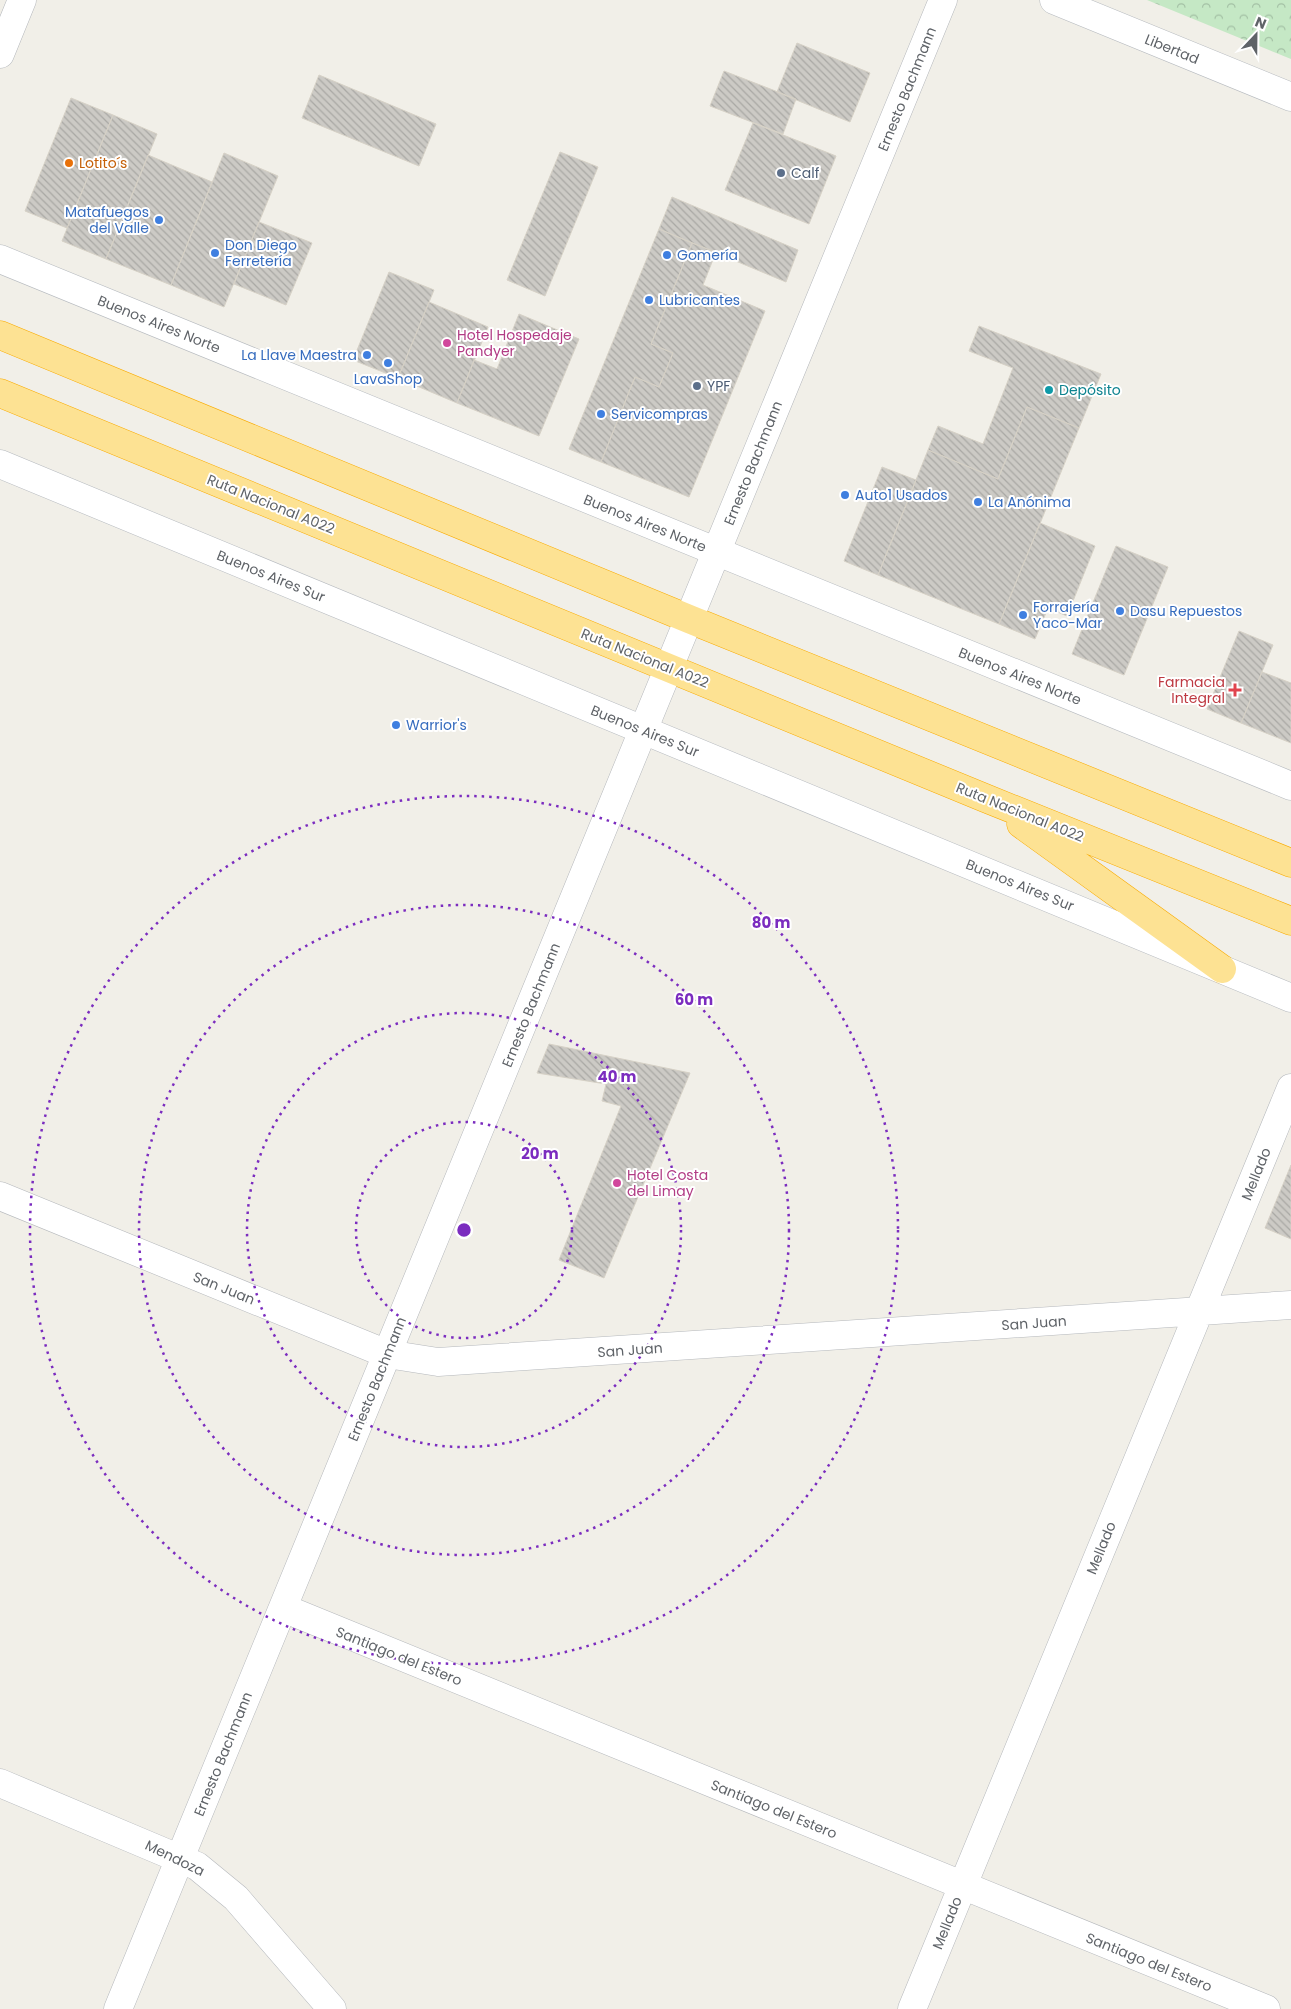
<svg xmlns="http://www.w3.org/2000/svg" width="1291" height="2009" viewBox="0 0 1291 2009" font-family="Poppins,sans-serif">
	<style>
		.forest { fill: url(#forest-crowns) }
		.building { fill: url(#building-back-hatch); stroke: #d6d1c6 }
		.lines { fill: none; stroke-linecap: round; stroke-linejoin: round }
		.street-casing { stroke: #b5b8bc; stroke-width: 29 }
		.secondary-casing { stroke: #b6babf; stroke-width: 29 }
		.highway-casing { stroke: #f9ab00; stroke-width: 29 }
		.street { stroke: #fff; stroke-width: 28 }
		.secondary { stroke: #fff; stroke-width: 28 }
		.highway { stroke: #fde293; stroke-width: 28 }
		.ring { fill: none; stroke: #7b2cbf; stroke-width: 2.5; stroke-dasharray: 2.5 5 }
		.food-dot { fill: #e8710a; stroke: #fff; stroke-width: 2 }
		.service-dot { fill: #5c6f8a; stroke: #fff; stroke-width: 2 }
		.shop-dot { fill: #3f7fe0; stroke: #fff; stroke-width: 2 }
		.hotel-dot { fill: #d1479c; stroke: #fff; stroke-width: 2 }
		.culture-dot { fill: #0f9aa8; stroke: #fff; stroke-width: 2 }
		.health-dot { fill: #e0444e; stroke: #fff; stroke-width: 2 }
		.labels { text-anchor: middle; dominant-baseline: central; stroke-width: 4; stroke-linejoin: round; paint-order: stroke }
		.street-label { font-size: 14px; fill: #5f6368; stroke: #fff }
		.food-label { font-size: 14px; fill: #c56008; stroke: #fff; text-anchor: start }
		.service-label { font-size: 14px; fill: #4e5e75; stroke: #fff; text-anchor: start }
		.shop-label { font-size: 14px; fill: #366cbe; stroke: #fff; text-anchor: start }
		.hotel-label { font-size: 14px; fill: #b23c85; stroke: #fff; text-anchor: start }
		.culture-label { font-size: 14px; fill: #0d838f; stroke: #fff; text-anchor: start }
		.health-label { font-size: 14px; fill: #be3a42; stroke: #fff; text-anchor: end }
		.centre { fill: #7b2cbf; stroke: #fff; stroke-width: 2.5 }
		.ring-label { font-size: 15px; text-anchor: middle; font-weight: bold; fill: #7b2cbf; stroke: #fff; stroke-width: 4; stroke-linejoin: round; paint-order: stroke }
	</style>
	<defs>
		<pattern id="forest-crowns" width="20" height="18" patternUnits="userSpaceOnUse" patternTransform="scale(1.25)"><rect width="20" height="18" fill="#c5e8c5"/><path d="M2 6a3 3 0 1 1 6 0M12 15a3 3 0 1 1 6 0" fill="none" stroke="#a3c0a4"/></pattern>
		<pattern id="building-back-hatch" width="6" height="6" patternUnits="userSpaceOnUse" patternTransform="scale(1.25)"><rect width="6" height="6" fill="#cccac5"/><path d="M-1 5l2 2M0 0l6 6M5-1l2 2" fill="none" stroke="#a9a8a4"/></pattern>
	</defs>
	<rect width="100%" height="100%" fill="#f1efe8"/>
	<!-- forest -->
	<path class="forest" d="M1147,0H1291V59Z"/>
	<!-- building -->
	<path class="building" d="M797,43L870,73L850,122L777,92Z
		M724,71L796,99L783,134L710,106Z
		M319,75L436,124L419,166L302,118Z
		M71,98L113,115L67,228L25,211Z
		M113,115L157,134L106,259L62,241Z
		M753,123L836,156L809,224L725,190Z
		M560,152L598,167L545,296L507,280Z
		M224,153L278,176L224,307L171,285Z
		M148,155L212,182L171,285L106,259Z
		M672,197L798,250L786,282L659,229Z
		M259,222L312,243L286,305L234,284Z
		M659,229L692,243L651,344L673,353L659,387L635,377L601,462L569,449Z
		M692,243L716,252L703,285L765,311L689,497L601,462L635,377L659,387L673,353L651,344Z
		M389,272L434,290L398,378L353,360Z
		M429,302L488,327L457,403L398,378Z
		M519,314L579,339L539,436L457,403L474,360L497,369Z
		M979,326L1101,374L1079,428L1027,407L998,479L928,450L938,426L983,444L1013,368L969,351Z
		M1027,407L1079,428L999,624L878,575L928,450L998,479Z
		M882,467L916,480L878,575L844,561Z
		M1040,523L1095,546L1067,616L1048,608L1035,639L999,624Z
		M1116,546L1168,567L1124,675L1072,654Z
		M1239,631L1273,645L1241,723L1207,709Z
		M1262,672L1291,683V743L1241,723Z
		M549,1044L690,1073L604,1278L559,1260L621,1106L602,1101L606,1084L537,1073Z
		M1291,1165V1239L1265,1228Z"/>
	<g class="lines">
		<defs>
			<path id="street" d="M0,54L22,0
				M0,1196L387,1354L438,1362L1291,1305
				M283,1608L1266,2009
				M0,1783L197,1866L236,1898L332,2009
				M118,2009L943,0
				M912,2009L1291,1088"/>
			<path id="secondary" d="M1054,0L1291,97
				M0,259L1291,786
				M0,464L1291,998"/>
			<path id="highway" d="M0,335L689,619L1291,863
				M0,393L985,798L1291,921
				M1021,824L1222,969"/>
		</defs>
		<!-- street casing -->
		<use href="#street" class="street-casing"/>
		<!-- secondary casing -->
		<use href="#secondary" class="secondary-casing"/>
		<!-- highway casing -->
		<use href="#highway" class="highway-casing"/>
		<!-- street -->
		<use href="#street" class="street"/>
		<!-- secondary -->
		<use href="#secondary" class="secondary"/>
		<!-- highway -->
		<use href="#highway" class="highway"/>
	</g>
	<!-- distance rings -->
	<g class="ring">
		<circle cx="464" cy="1230" r="108"/>
		<circle cx="464" cy="1230" r="217"/>
		<circle cx="464" cy="1230" r="325"/>
		<circle cx="464" cy="1230" r="434"/>
	</g>
	<!-- markers -->
	<circle class="food-dot" cx="69" cy="163" r="5"/>
	<g class="service-dot">
		<circle cx="781" cy="173" r="5"/>
		<circle cx="697" cy="386" r="5"/>
	</g>
	<g class="shop-dot">
		<circle cx="159" cy="220" r="5"/>
		<circle cx="215" cy="253" r="5"/>
		<circle cx="667" cy="255" r="5"/>
		<circle cx="649" cy="300" r="5"/>
		<circle cx="367" cy="355" r="5"/>
		<circle cx="388" cy="363" r="5"/>
		<circle cx="601" cy="414" r="5"/>
		<circle cx="845" cy="495" r="5"/>
		<circle cx="978" cy="502" r="5"/>
		<circle cx="1120" cy="611" r="5"/>
		<circle cx="1023" cy="615" r="5"/>
		<circle cx="396" cy="725" r="5"/>
	</g>
	<g class="hotel-dot">
		<circle cx="447" cy="343" r="5"/>
		<circle cx="617" cy="1183" r="5"/>
	</g>
	<circle class="culture-dot" cx="1049" cy="390" r="5"/>
	<path class="health-dot" d="M1232.5 682.5h5v5h5v5h-5v5h-5v-5h-5v-5h5z"/>
	<g class="labels">
		<!-- street labels -->
		<g class="street-label">
			<text transform="translate(1172 49) rotate(22)">Libertad</text>
			<text transform="translate(907 89) rotate(-68)">Ernesto Bachmann</text>
			<text transform="translate(159 324) rotate(22)">Buenos Aires Norte</text>
			<text transform="translate(753 463) rotate(-68)">Ernesto Bachmann</text>
			<text transform="translate(271 504) rotate(22)">Ruta Nacional A022</text>
			<text transform="translate(645 523) rotate(22)">Buenos Aires Norte</text>
			<text transform="translate(271 576) rotate(22)">Buenos Aires Sur</text>
			<text transform="translate(645 658) rotate(22)">Ruta Nacional A022</text>
			<text transform="translate(1020 676) rotate(22)">Buenos Aires Norte</text>
			<text transform="translate(645 731) rotate(22)">Buenos Aires Sur</text>
			<text transform="translate(1020 812) rotate(22)">Ruta Nacional A022</text>
			<text transform="translate(1020 885) rotate(22)">Buenos Aires Sur</text>
			<text transform="translate(531 1005) rotate(-68)">Ernesto Bachmann</text>
			<text transform="translate(1256 1174) rotate(-68)">Mellado</text>
			<text transform="translate(224 1288) rotate(22)">San Juan</text>
			<text transform="translate(1034 1323) rotate(-4)">San Juan</text>
			<text transform="translate(630 1350) rotate(-4)">San Juan</text>
			<text transform="translate(377 1379) rotate(-68)">Ernesto Bachmann</text>
			<text transform="translate(1101 1548) rotate(-68)">Mellado</text>
			<text transform="translate(399 1656) rotate(22)">Santiago del Estero</text>
			<text transform="translate(223 1754) rotate(-68)">Ernesto Bachmann</text>
			<text transform="translate(774 1809) rotate(22)">Santiago del Estero</text>
			<text transform="translate(175 1858) rotate(26)">Mendoza</text>
			<text transform="translate(947 1923) rotate(-68)">Mellado</text>
			<text transform="translate(1149 1962) rotate(22)">Santiago del Estero</text>
		</g>
		<!-- food labels -->
		<g class="food-label">
			<text x="79" y="163">Lotito´s</text>
		</g>
		<!-- service labels -->
		<g class="service-label">
			<text x="791" y="173">Calf</text>
			<text x="707" y="386">YPF</text>
		</g>
		<!-- shop labels -->
		<g class="shop-label">
			<text x="149" y="212" text-anchor="end">Matafuegos<tspan x="149" dy="16">del Valle</tspan></text>
			<text x="225" y="245">Don Diego<tspan x="225" dy="16">Ferretería</tspan></text>
			<text x="677" y="255">Gomería</text>
			<text x="659" y="300">Lubricantes</text>
			<text x="357" y="355" text-anchor="end">La Llave Maestra</text>
			<text x="388" y="379" text-anchor="middle">LavaShop</text>
			<text x="611" y="414">Servicompras</text>
			<text x="855" y="495">Auto1 Usados</text>
			<text x="988" y="502">La Anónima</text>
			<text x="1033" y="607">Forrajería<tspan x="1033" dy="16">Yaco-Mar</tspan></text>
			<text x="1130" y="611">Dasu Repuestos</text>
			<text x="406" y="725">Warrior's</text>
		</g>
		<!-- hotel labels -->
		<g class="hotel-label">
			<text x="457" y="335">Hotel Hospedaje<tspan x="457" dy="16">Pandyer</tspan></text>
			<text x="627" y="1175">Hotel Costa<tspan x="627" dy="16">del Limay</tspan></text>
		</g>
		<!-- culture labels -->
		<g class="culture-label">
			<text x="1059" y="390">Depósito</text>
		</g>
		<!-- health labels -->
		<g class="health-label">
			<text x="1225" y="682">Farmacia<tspan x="1225" dy="16">Integral</tspan></text>
		</g>
	</g>
	<circle cx="464" cy="1230" r="8" class="centre"/>
	<g class="ring-label">
		<text x="771" y="928">80 m</text>
		<text x="694" y="1005">60 m</text>
		<text x="617" y="1082">40 m</text>
		<text x="540" y="1159">20 m</text>
	</g>
	<!-- north arrow -->
	<g transform="translate(1256 35) rotate(22)" stroke="#ffffff" stroke-width="4" paint-order="stroke">
	<path d="M0-4L9 19L0 12L-9 19Z" fill="#5f6368"/>
	<text y="-8" font-size="14" font-weight="bold" text-anchor="middle" fill="#5f6368">N</text>
	</g>
</svg>
